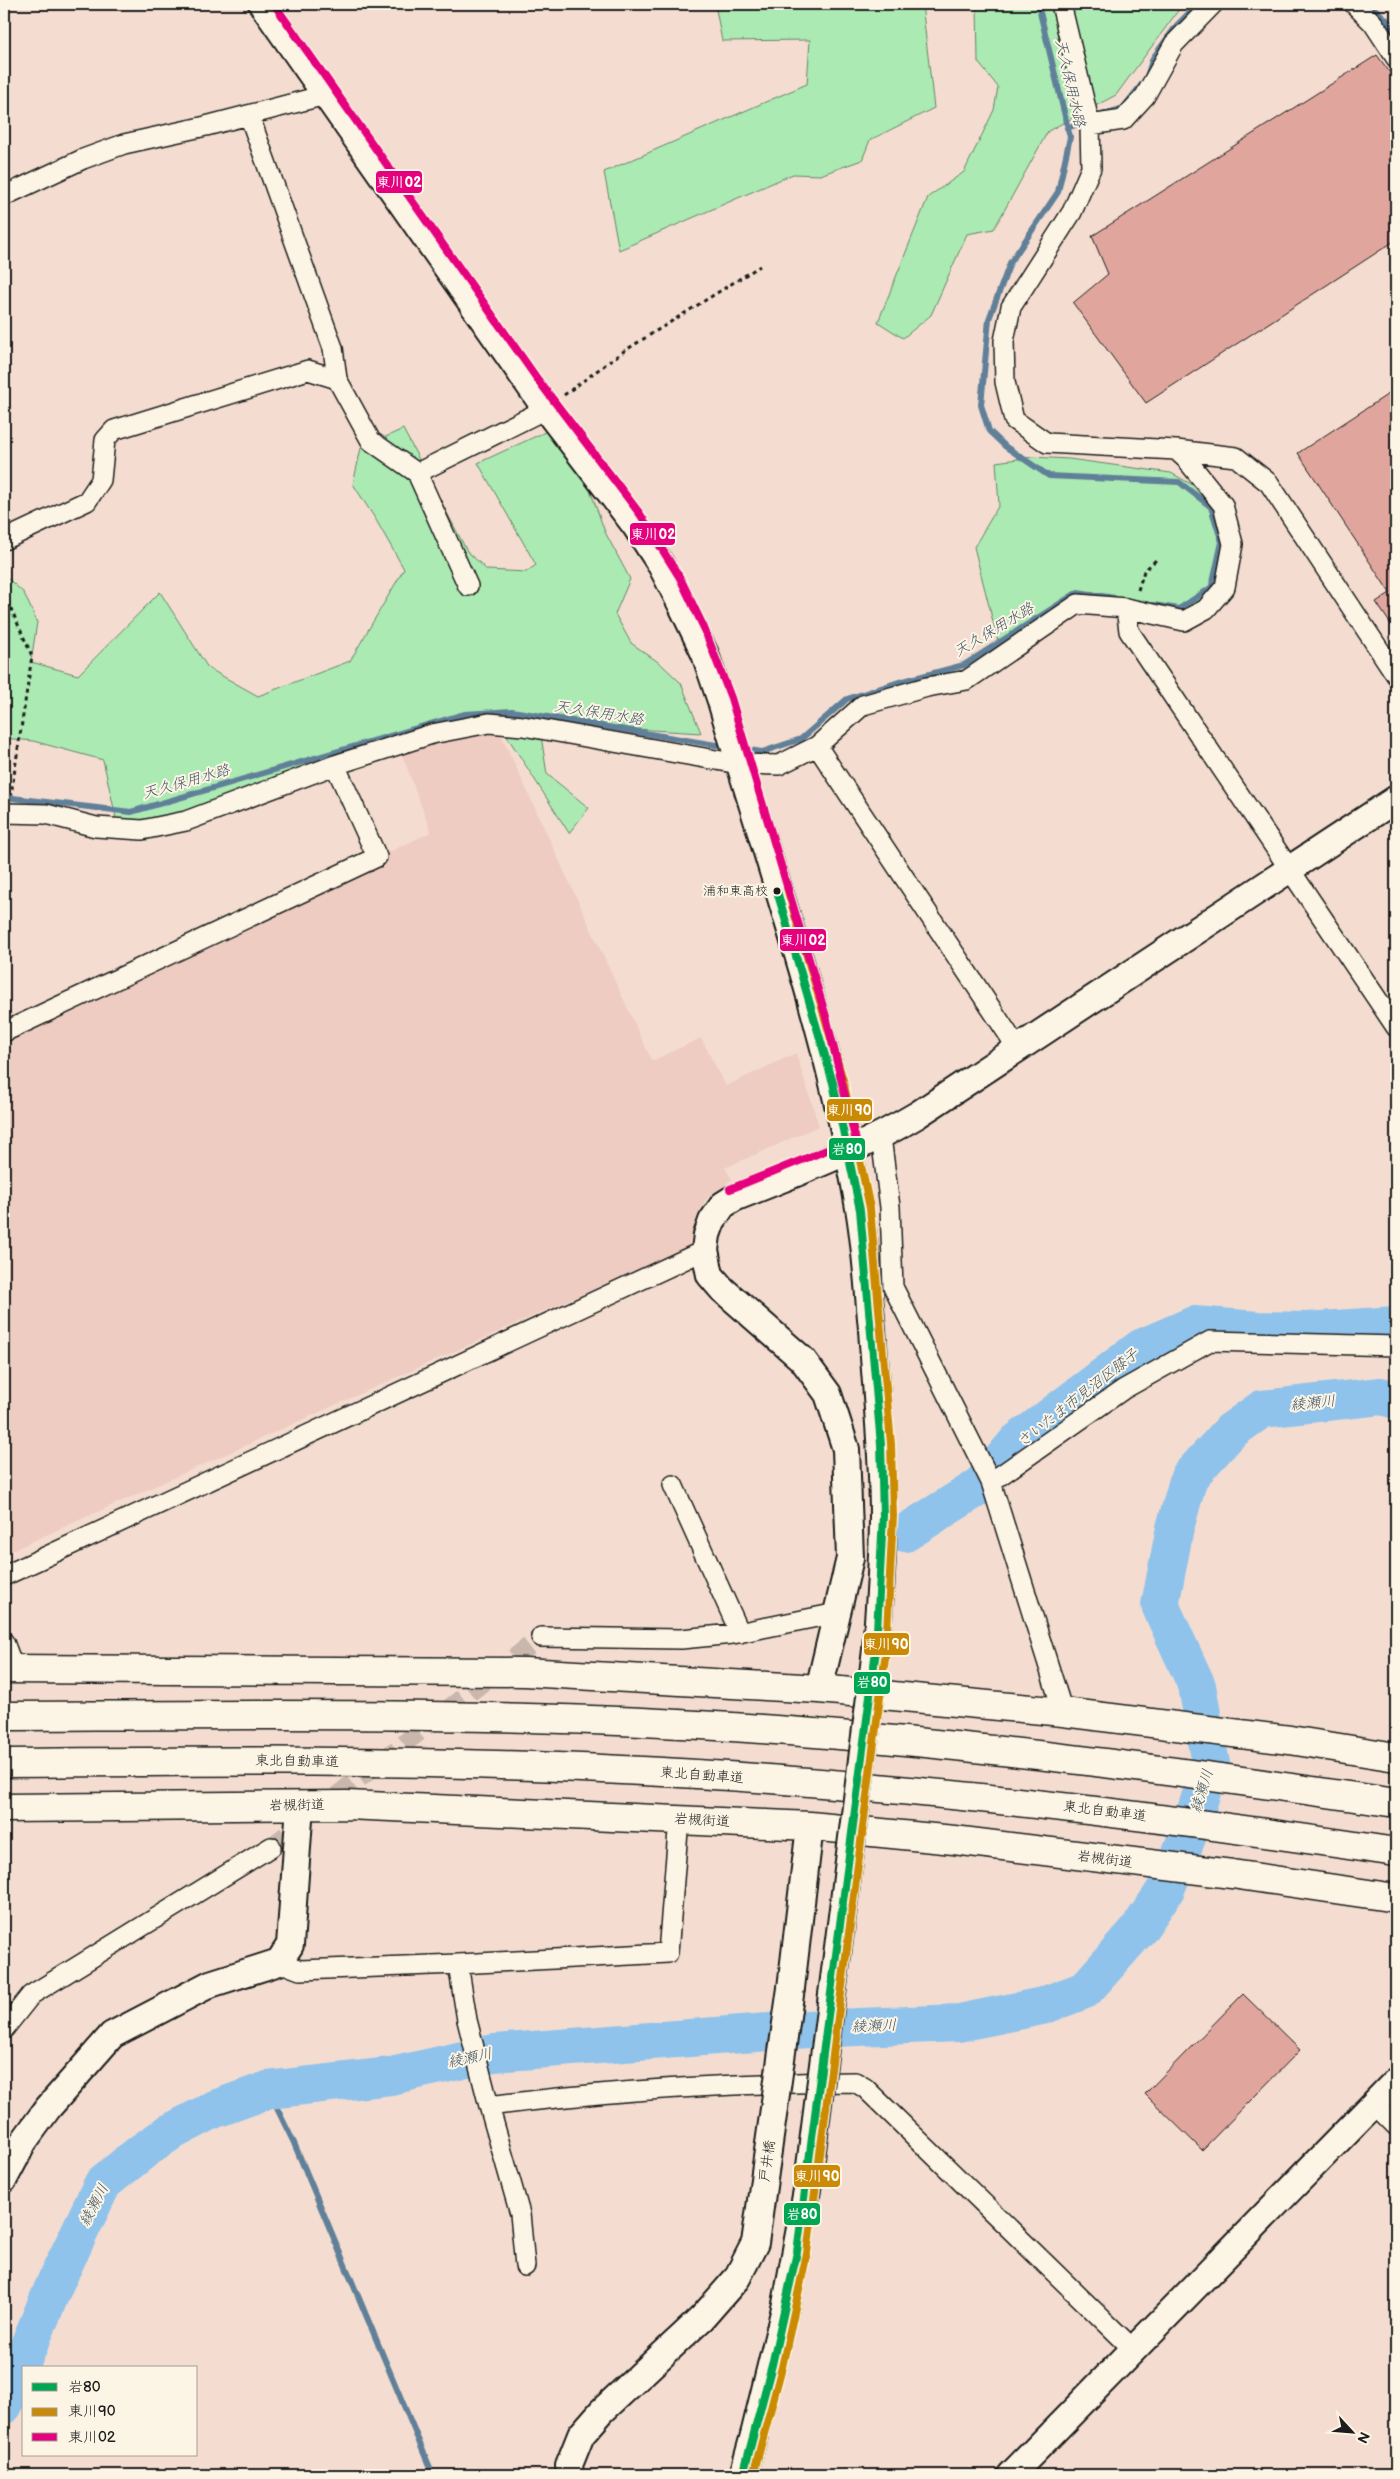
<svg xmlns="http://www.w3.org/2000/svg" width="1400" height="2479" viewBox="0 0 1400 2479" font-family="'Balsamiq Sans','Klee One',sans-serif">
	<style>
		.built { fill: #eeccc1 }
		.green { fill: #abeab2; stroke: #648367 }
		.lines { fill: none; stroke-linecap: round; stroke-linejoin: round }
		.stream { stroke: #618099; stroke-width: 6 }
		.river { stroke: #8fc3ec; stroke-width: 38 }
		.building { fill: #e0a69e; stroke: #1c1c1c }
		.street-tunnel { stroke: #c9b6ac; stroke-width: 19; stroke-dasharray: 19 9; stroke-linecap: butt }
		.street-casing { stroke: #1c1c1c; stroke-width: 22 }
		.secondary-casing { stroke: #1c1c1c; stroke-width: 30 }
		.highway-casing { stroke: #1c1c1c; stroke-width: 31 }
		.path { stroke: #1c1c1c; stroke-width: 3; stroke-dasharray: 4 4; stroke-linecap: butt }
		.street { stroke: #fcf5e5; stroke-width: 19 }
		.secondary { stroke: #fcf5e5; stroke-width: 26 }
		.highway { stroke: #fcf5e5; stroke-width: 28 }
		.secondary-bridge-casing { stroke: #1c1c1c; stroke-width: 30; stroke-linecap: butt }
		.secondary-bridge { stroke: #fcf5e5; stroke-width: 26 }
		.bus-1-casing { stroke: #fcf5e5; stroke-width: 11 }
		.bus-2-casing { stroke: #fcf5e5; stroke-width: 11 }
		.bus-3-casing { stroke: #fcf5e5; stroke-width: 11 }
		.bus-1 { stroke: #00a651; stroke-width: 8 }
		.bus-2 { stroke: #cb8a06; stroke-width: 8 }
		.bus-3 { stroke: #e5007d; stroke-width: 8 }
		.bus-dot { fill: #1c1c1c; stroke: #fcf5e5; stroke-width: 2 }
		.labels { text-anchor: middle; dominant-baseline: central; stroke-width: 4; stroke-linejoin: round; paint-order: stroke }
		.bus-label { font-size: 13px; fill: #1c1c1c; stroke: #fcf5e5; text-anchor: end }
		.street-label { font-size: 14px; fill: #1c1c1c; stroke: #fcf5e5 }
		.water-label { font-size: 15px; font-style: italic; fill: #445665; stroke: #fcf5e5 }
		.line-badge { stroke: #fcf5e5; stroke-width: 2 }
		.badge-label { font-size: 14px; text-anchor: middle; font-weight: bold; fill: #fff }
	</style>
	<rect width="100%" height="100%" fill="#f4ddd0"/>
	<filter id="ink" filterUnits="userSpaceOnUse"><feTurbulence type="fractalNoise" baseFrequency=".02" numOctaves="2"/><feDisplacementMap in="SourceGraphic" scale="10" xChannelSelector="R" yChannelSelector="G"/><feConvolveMatrix kernelMatrix="1 2 1 2 8 2 1 2 1" color-interpolation-filters="sRGB"/></filter>
	<g filter="url(#ink)">
		<!-- built -->
		<path class="built" d="M498,728L652,1061L701,1038L726,1086L796,1053L819,1126L725,1168L732,1179L706,1199L697,1216L689,1246L4,1554V1037L431,832L401,752Z"/>
		<!-- green -->
		<path class="green" d="M715,4H922L934,108L870,140L862,160L820,175L793,174L619,250L604,172L807,84L810,40L722,41Z
			M977,4H1183L1116,95L1048,131L994,229L967,234L931,315L903,338L878,322L928,197L964,172L994,110L998,87L978,62Z
			M403,429L467,551L487,570L526,572L536,565L478,463L545,432L583,470L605,532L630,579L615,614L631,643L661,664L681,683L701,733L539,723L547,774L589,808L569,833L503,730L488,717L245,790L147,840L117,822L103,760L33,741L4,738V575L24,593L37,622L31,662L78,675L160,592L208,668L258,696L350,661L404,569L376,520L353,484L361,448Z
			M1032,457L1069,459L1171,473L1193,485L1213,502L1223,527V574L1209,596L1189,612L1078,598L1000,649L974,547L999,505L996,462Z"/>
		<g class="lines">
			<!-- stream -->
			<path class="stream" d="M1038,4L1070,137L1058,192L1010,263L989,319L981,405L989,431L1006,447L1049,476L1179,482L1211,507L1222,542L1212,587L1179,609L1153,605
				M1369,4L1387,20L1396,34
				M1101,115L1123,108L1146,79L1153,58L1177,25L1198,4
				M1067,128L1087,121
				M743,749L762,752L801,739L847,699L896,683L964,665L1078,592L1114,598
				M4,797L131,812L465,714L512,711L728,747
				M268,2090L294,2143L433,2475"/>
			<!-- river -->
			<path class="river" d="M905,1533L979,1487L1017,1442L1141,1348L1194,1325L1258,1330L1306,1331L1396,1325
				M4,2405L56,2281L103,2183L143,2151L169,2133L215,2109L268,2090L391,2076L494,2053L808,2029L959,2023L1042,2006L1085,1990L1139,1929L1166,1889L1188,1835L1211,1764L1197,1686L1160,1605L1175,1528L1189,1477L1231,1431L1262,1409L1381,1396L1396,1400"/>
		</g>
		<!-- building -->
		<path class="building" d="M1377,55L1396,81V240L1146,403L1073,303L1108,274L1092,236Z
			M1396,389V632L1376,602L1390,593L1298,453Z
			M1243,1994L1300,2050L1202,2150L1145,2094Z"/>
		<g class="lines">
			<!-- street-tunnel -->
			<path class="street-tunnel" d="M271,1847L541,1637"/>
			<defs>
				<path id="street" d="M1354,4L1373,23L1396,58
					M249,115L333,348L337,379L371,441L417,473L468,586
					M1090,125L1123,120L1145,96L1174,44L1213,4
					M4,196L83,159L124,144L206,126L325,95
					M1176,450L1236,457L1269,483L1396,675
					M417,473L546,409
					M4,540L87,501L101,480L105,440L114,430L308,370L337,379
					M1126,608L1129,631L1396,1027
					M817,746L1018,1049
					M4,813L46,814L96,827L142,830L186,821L335,765L432,734L489,723L523,726L739,764L779,765L817,746L863,705L927,687L967,680L1078,604L1126,608L1184,621L1206,609L1225,587L1233,544L1223,505L1186,459L1176,450L1047,443L1014,420L1005,382L1004,341L1011,307L1072,212L1091,168L1090,125L1061,4
					M4,1032L377,857L335,765
					M881,1137L890,1207L893,1287L991,1482L1063,1712
					M991,1482L1124,1389L1210,1341L1396,1346
					M673,1485L740,1633
					M4,1576L705,1250
					M541,1637L681,1639L733,1634L837,1613
					M4,1642L14,1669
					M279,1962L300,1970L458,1964
					M4,2029L31,1995L271,1847
					M1374,2104L1396,2126
					M489,2106L467,2020L458,1964L668,1953L679,1819
					M525,2266L520,2214L489,2106C611,2090 733,2083 855,2082L865,2088L1133,2349"/>
				<path id="secondary" d="M262,4L546,409L635,525L661,565L682,606L705,654L721,701C770,869 830,1035 859,1208C866,1248 868,1288 872,1329
					M819,1689L850,1558L846,1449L828,1394L803,1360L722,1289L710,1275L705,1250L707,1235L712,1221L723,1205L734,1198C796,1173 859,1150 917,1115L1396,799
					M791,1988L810,1826
					M4,2179L24,2141L48,2108L112,2035L210,1984L279,1962L290,1945L300,1805
					M570,2475L569,2465L581,2435L602,2411L702,2318
					M743,2475L754,2435
					M1011,2475L1396,2081"/>
				<path id="highway" d="M4,1669L525,1672L819,1689L1063,1712L1290,1740L1396,1757
					M4,1716C256,1715 510,1711 762,1729C974,1744 1186,1772 1396,1803
					M4,1763C210,1761 416,1759 622,1770C881,1782 1139,1813 1396,1852
					M4,1808L347,1805L810,1826L954,1840L1232,1874L1396,1898"/>
			</defs>
			<!-- street casing -->
			<use href="#street" class="street-casing"/>
			<!-- secondary casing -->
			<use href="#secondary" class="secondary-casing"/>
			<!-- highway casing -->
			<use href="#highway" class="highway-casing"/>
			<!-- path -->
			<path class="path" d="M564,395L621,353L760,266
				M1138,590L1144,571L1156,560
				M4,593L32,656L11,795"/>
			<!-- street -->
			<use href="#street" class="street"/>
			<!-- secondary -->
			<use href="#secondary" class="secondary"/>
			<!-- highway -->
			<use href="#highway" class="highway"/>
			<defs>
				<path id="secondary-bridge" d="M702,2318L737,2278L755,2243L791,1988
					M754,2435L786,2304L807,2190L876,1650C879,1605 883,1561 883,1516C883,1453 876,1391 872,1329"/>
			</defs>
			<!-- secondary-bridge casing -->
			<use href="#secondary-bridge" class="secondary-bridge-casing"/>
			<!-- secondary-bridge -->
			<use href="#secondary-bridge" class="secondary-bridge"/>
			<defs>
				<path id="bus-1" d="M743,2475L772,2365L797,2252L876,1650L883,1516L881,1445L860,1210L833,1083L777,891"/>
				<path id="bus-2" d="M753,2475L782,2367L807,2253L886,1651L893,1516L891,1444L870,1208L843,1080L787,888"/>
				<path id="bus-3" d="M274,4L538,380L640,514L680,578L704,628L731,698L827,1020L858,1150
					M730,1189L844,1143"/>
			</defs>
			<!-- bus-1 casing -->
			<use href="#bus-1" class="bus-1-casing"/>
			<!-- bus-2 casing -->
			<use href="#bus-2" class="bus-2-casing"/>
			<!-- bus-3 casing -->
			<use href="#bus-3" class="bus-3-casing"/>
			<!-- bus-1 -->
			<use href="#bus-1" class="bus-1"/>
			<!-- bus-2 -->
			<use href="#bus-2" class="bus-2"/>
			<!-- bus-3 -->
			<use href="#bus-3" class="bus-3"/>
		</g>
	</g>
	<!-- markers -->
	<circle class="bus-dot" cx="777" cy="891" r="4.5"/>
	<g class="labels">
		<!-- bus labels -->
		<g class="bus-label">
			<text x="768" y="891">浦和東高校</text>
		</g>
		<!-- street labels -->
		<g class="street-label">
			<text transform="translate(297 1761) rotate(1)">東北自動車道</text>
			<text transform="translate(702 1775) rotate(4)">東北自動車道</text>
			<text transform="translate(297 1805) rotate(-1)">岩槻街道</text>
			<text transform="translate(1105 1811) rotate(7)">東北自動車道</text>
			<text transform="translate(702 1820) rotate(3)">岩槻街道</text>
			<text transform="translate(1105 1859) rotate(7)">岩槻街道</text>
			<text transform="translate(767 2161) rotate(-82)">戸井橋</text>
		</g>
		<!-- water labels -->
		<g class="water-label">
			<text transform="translate(1070 83) rotate(77)">天久保用水路</text>
			<text transform="translate(994 630) rotate(-31)">天久保用水路</text>
			<text transform="translate(599 713) rotate(9)">天久保用水路</text>
			<text transform="translate(186 782) rotate(-16)">天久保用水路</text>
			<text transform="translate(1078 1398) rotate(-38)">さいたま市見沼区膝子</text>
			<text transform="translate(1313 1403) rotate(-6)">綾瀬川</text>
			<text transform="translate(1202 1791) rotate(-73)">綾瀬川</text>
			<text transform="translate(874 2026) rotate(-2)">綾瀬川</text>
			<text transform="translate(470 2058) rotate(-12)">綾瀬川</text>
			<text transform="translate(94 2205) rotate(-62)">綾瀬川</text>
		</g>
	</g>
	<g class="line-badge">
		<rect x="375" y="170" width="48" height="24" rx="5" fill="#e5007d"/>
		<rect x="629" y="522" width="47" height="24" rx="5" fill="#e5007d"/>
		<rect x="779" y="928" width="48" height="24" rx="5" fill="#e5007d"/>
		<rect x="826" y="1098" width="47" height="24" rx="5" fill="#cb8a06"/>
		<rect x="828" y="1137" width="38" height="24" rx="5" fill="#00a651"/>
		<rect x="863" y="1632" width="47" height="24" rx="5" fill="#cb8a06"/>
		<rect x="853" y="1671" width="38" height="24" rx="5" fill="#00a651"/>
		<rect x="793" y="2164" width="48" height="24" rx="5" fill="#cb8a06"/>
		<rect x="783" y="2202" width="38" height="24" rx="5" fill="#00a651"/>
	</g>
	<g class="badge-label">
		<text x="399" y="187">東川02</text>
		<text x="653" y="539">東川02</text>
		<text x="803" y="945">東川02</text>
		<text x="849" y="1115">東川90</text>
		<text x="847" y="1154">岩80</text>
		<text x="886" y="1649">東川90</text>
		<text x="872" y="1687">岩80</text>
		<text x="817" y="2181">東川90</text>
		<text x="802" y="2219">岩80</text>
	</g>
	<!-- margin -->
	<rect width="1400" height="2479" fill="none" stroke="#fcf5e5" stroke-width="20"/>
	<rect x="10" y="10" width="1380" height="2459" fill="none" stroke="#1c1c1c" stroke-width="2" filter="url(#ink)"/>
	<!-- legend -->
	<rect x="22" y="2366" width="175" height="90" fill="#fcf5e5" stroke="#a29e95"/>
	<rect x="32" y="2383" width="25" height="8" fill="#00a651" stroke="#a29e95"/>
	<text x="68" y="2392" font-size="15" fill="#1c1c1c">岩80</text>
	<rect x="32" y="2408" width="25" height="8" fill="#cb8a06" stroke="#a29e95"/>
	<text x="68" y="2416" font-size="15" fill="#1c1c1c">東川90</text>
	<rect x="32" y="2433" width="25" height="8" fill="#e5007d" stroke="#a29e95"/>
	<text x="68" y="2442" font-size="15" fill="#1c1c1c">東川02</text>
	<!-- north arrow -->
	<g transform="translate(1352 2432) rotate(116)" stroke="#fcf5e5" stroke-width="4" paint-order="stroke">
	<path d="M0-4L9 19L0 12L-9 19Z" fill="#1c1c1c"/>
	<text y="-8" font-size="14" font-weight="bold" text-anchor="middle" fill="#1c1c1c">N</text>
	</g>
</svg>
